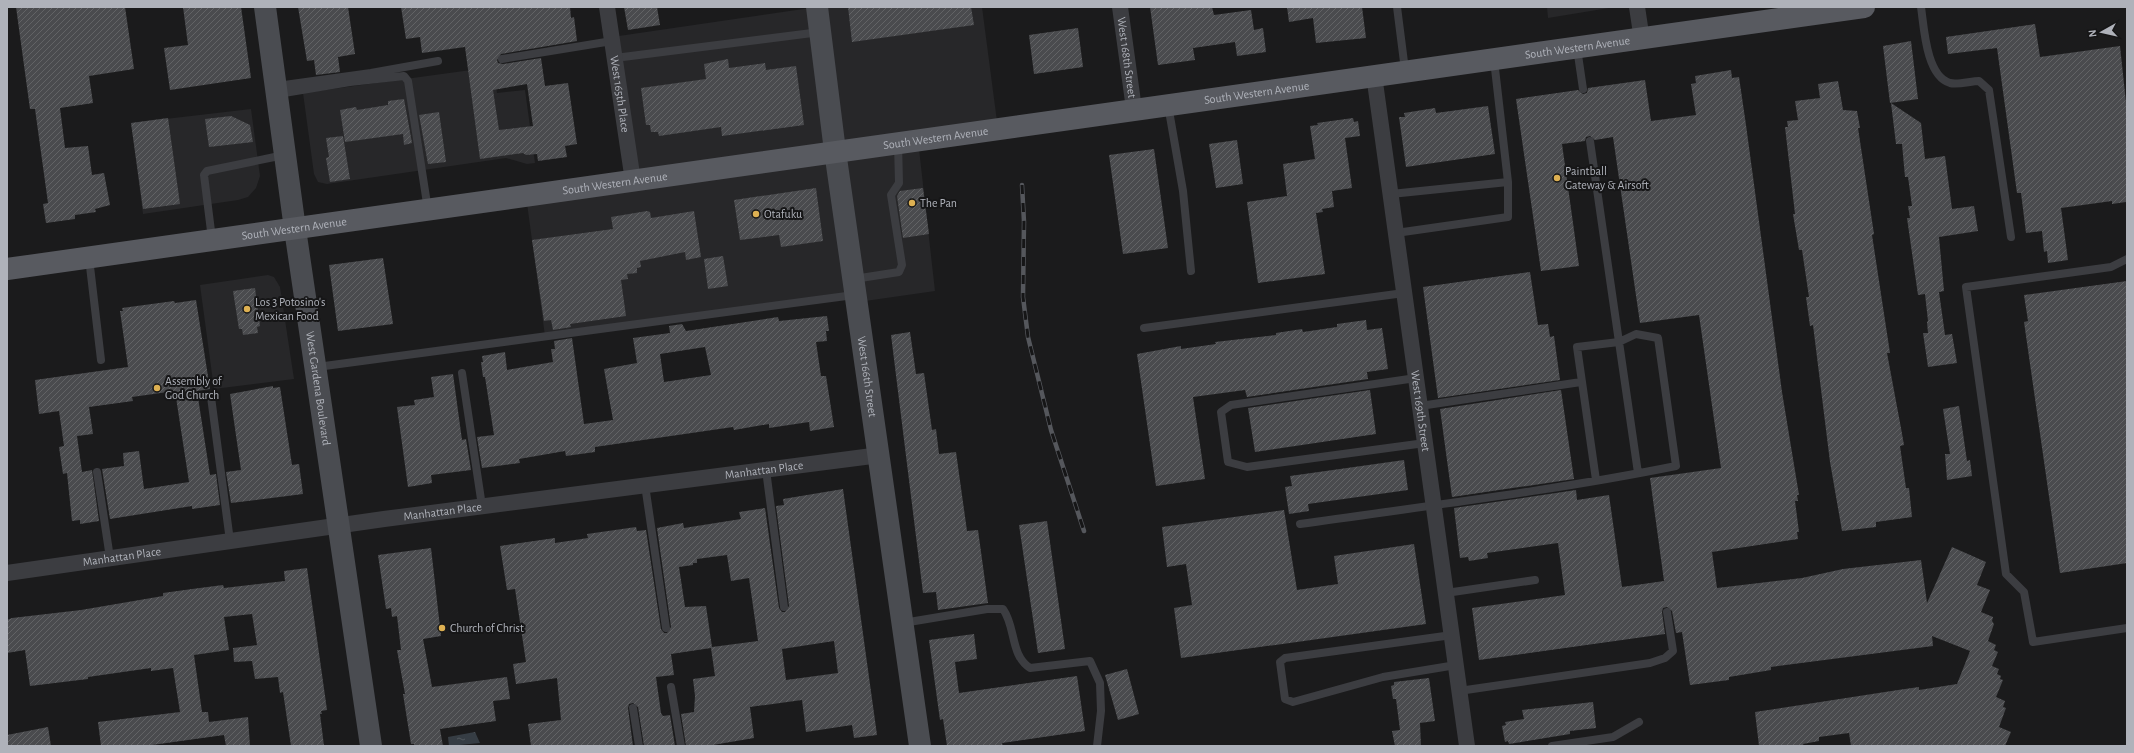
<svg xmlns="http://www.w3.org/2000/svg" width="2134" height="753" viewBox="0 0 2134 753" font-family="'Alegreya Sans',sans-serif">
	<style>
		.built { fill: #272729 }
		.water { fill: url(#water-ripples) }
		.building { fill: url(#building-hatch); fill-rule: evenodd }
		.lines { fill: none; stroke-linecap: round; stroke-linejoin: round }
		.lane { stroke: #3c3d41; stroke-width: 8 }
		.street { stroke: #3c3d41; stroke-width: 16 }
		.secondary { stroke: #4a4c51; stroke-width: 22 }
		.primary { stroke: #585a60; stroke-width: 22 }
		.rail-casing { stroke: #55575c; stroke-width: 4.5 }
		.rail { stroke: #161617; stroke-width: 3; stroke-dasharray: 9; stroke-linecap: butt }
		.poi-dot { fill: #ddb052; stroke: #161617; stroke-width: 1.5 }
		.labels { text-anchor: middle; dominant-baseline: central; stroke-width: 4; stroke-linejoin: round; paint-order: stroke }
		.street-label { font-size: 12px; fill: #afb2ba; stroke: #161617 }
		.poi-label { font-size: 12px; fill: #afb2ba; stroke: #161617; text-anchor: start }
	</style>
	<defs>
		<pattern id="water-ripples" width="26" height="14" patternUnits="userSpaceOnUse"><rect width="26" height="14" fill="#363d44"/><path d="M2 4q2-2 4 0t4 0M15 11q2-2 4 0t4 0" fill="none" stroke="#51575d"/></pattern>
		<pattern id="building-hatch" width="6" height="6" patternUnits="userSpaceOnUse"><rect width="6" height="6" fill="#4a4b4e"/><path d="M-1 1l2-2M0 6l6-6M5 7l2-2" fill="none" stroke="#626365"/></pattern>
	</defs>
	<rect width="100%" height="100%" fill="#1b1b1c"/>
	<!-- built -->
	<path class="built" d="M817,7H982L998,129L918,140L935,291L858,302L857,295L545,336L526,196L633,180L612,37Z
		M1547,7H1615L1548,18Z
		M493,67L497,93L525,90L535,163L527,164L506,158L327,184L318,182L314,174L303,93Z
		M251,109L260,176L256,188L248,197L238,200L143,214L131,123Z
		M268,275L274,277L280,287L294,379L214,389L200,285Z"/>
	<!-- water -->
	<path class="water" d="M475,732L480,743L449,746L448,737Z"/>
	<!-- building -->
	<path class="building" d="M16,7H125L134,69L89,76L93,103L60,108L65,148L88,146L92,175L104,173L110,205L95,209L96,212L75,215V219L46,223L43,204L48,203L35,109H30Z
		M183,7H241L251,78L170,90L164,48L188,45Z
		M298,7H348L355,54L338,57L340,72L316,75L314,60L307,61Z
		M401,7H570L571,18L574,17L577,41L501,54L497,60L498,63L503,64L541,58L545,86L568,83L577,144L565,146L567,157L538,161L537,154L526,155L523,153L480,159L465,47L422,53L420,37L406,39ZM527,84L533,126L499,130L493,90Z
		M624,7H657L660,25L628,30Z
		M848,7H971L974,25L852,42Z
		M1150,7H1212L1214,15L1251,10L1254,30L1263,28L1266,52L1237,56L1235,42L1193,48L1195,60L1158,65Z
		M1287,7H1362L1366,38L1316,43L1313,18L1289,22Z
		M2035,24L2040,57L2120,46L2127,112L2126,202L2112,204V201L2061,208L2068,260L2048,263L2047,251L2044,252L2042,231L2026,233L2021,193H2017L1997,48L1948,54L1946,37Z
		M1078,28L1083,67L1034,74L1029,35Z
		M1911,41L1918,99L1890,103L1883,46Z
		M728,59L729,68L765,63L766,70L796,66L804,125L722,136L721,127L659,136L658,132H651L650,125H646L641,88L706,79L704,64Z
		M1731,70L1732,78L1739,77L1746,125L1782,392L1799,495H1797L1798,501H1795L1799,532H1797L1798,539L1712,552L1717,588L1802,578L1843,569L1921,560L1927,603L1952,547L1986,562L1977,585L1990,590L1981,612L1993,617L1992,621L1994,624L1988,641L1996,645L1994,650L1998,652L1992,666L1999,669L1997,674L2001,676L2000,679L2003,680L1996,697L2005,701L2003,707L2006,708L1999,727L2011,732L2005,746H1851L1849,733L1819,737V741L1803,744L1804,746H1759L1755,712L1898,690L1919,687V690L1957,684L1970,651L1932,636L1933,646L1771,667V670L1729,677V680L1690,685L1682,632L1676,633L1672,611L1667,607L1663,608L1662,612L1665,634L1479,660L1472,608L1565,595L1558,543L1487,553L1488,558L1469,561L1468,557L1460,558L1454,508L1576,490L1577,500L1609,495L1622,587L1664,581L1650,478L1721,468L1699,315L1640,323L1613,137L1595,140L1590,136L1586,137L1585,141L1562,144L1579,266L1541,271L1516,99L1578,90L1583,94L1587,93L1588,88L1645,80L1651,121L1696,115L1691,84L1696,83L1695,76Z
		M1838,81L1843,110L1857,111L1860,128H1858L1874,234L1872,235L1890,353H1887L1901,428L1904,445L1900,446L1906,488H1909L1912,517L1876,522V527L1842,531L1830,462L1813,325L1810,326L1806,297H1809L1802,250H1799L1793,214H1795L1785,127H1788L1787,121L1798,120L1795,101L1820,98L1818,84Z
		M404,99L412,143L404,145L403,134L345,142L340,110L356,107L357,110L388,105V101Z
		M1891,103L1921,123L1925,159L1945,156L1952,209L1974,206L1978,231L1939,237L1944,291L1939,292L1945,335L1952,334L1957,363L1928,367L1923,333H1928L1927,322L1928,321L1925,294L1918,295L1907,218H1910L1908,206H1912L1908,177H1905L1902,144H1896Z
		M1488,106L1495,154L1406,167L1399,117H1405L1404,113L1435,108L1436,113Z
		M439,112L446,162L428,164L419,115Z
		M231,116L250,125L253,142L209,147L205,119Z
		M168,118L180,204L143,209L131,123Z
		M1353,118L1354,122L1358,121L1360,136L1345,138L1352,188L1332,191L1334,207L1322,209L1323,212L1316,213L1325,274L1258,283L1247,202L1287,196L1283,164L1315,159L1310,126L1318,125L1317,123Z
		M343,136L350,179L330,182L326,158L329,157L326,138Z
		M1237,140L1243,184L1216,188L1209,144Z
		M1154,149L1168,248L1123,254L1109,155Z
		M816,188L823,241L781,247L779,235L740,240L734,200Z
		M923,188L929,234L903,238L897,196L900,191Z
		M647,211L650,212L651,218L694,211L701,257L686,260L685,252L640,261L641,267L637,268V273L627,274L628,279L621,280L626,316L570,324L571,327L553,330L551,320L544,321L532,240L613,229L611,217Z
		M723,256L728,286L708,289L704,259Z
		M383,258L393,324L338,331L329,265Z
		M1530,272L1538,325L1548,324L1550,337L1554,336L1560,380L1438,398L1423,287Z
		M2127,281V563L2060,573L2024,322L2028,321L2024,295Z
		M255,288L260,326L257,327L258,333L243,335L242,329H239L233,291Z
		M196,300L210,389L197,391L210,475L216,474L220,505L192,509V506L110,519L102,469L124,466L123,453L139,451L144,489L189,482L175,391L132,397L133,401L89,407L93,434L77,436L82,472L92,470L99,521L80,524V520L72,521L67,473L63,474L59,447L64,446L59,411L39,414L35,380L128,367L120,311H123L122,308L174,301L175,303Z
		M827,316L829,331H826L827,341L816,342L821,376H826L834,427L810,431L809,422L769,428V424L734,430L733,427L595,447V452L566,456L565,451L519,459L520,463L482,468L477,437L494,435L485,377H483L481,362H483L482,356L505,352L507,370L553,362L551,349H555L554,341L572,338L584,424L613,420L604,369L637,363L633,338L670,333L669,326L682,324L686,331L778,317L779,321ZM705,347L711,375L664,382L660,354Z
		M1366,320L1367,330L1382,328L1388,369L1367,372L1368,379L1247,397L1245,390L1193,397L1205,479L1156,486L1137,354L1181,346V349L1216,344L1215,342L1276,335V333L1302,329L1303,332L1337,327V324Z
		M910,332L916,374L924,373L932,430L936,429L939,454L956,452L967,531L978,530L988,603L938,610L936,592L923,593L891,335Z
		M453,374L462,440L466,439L471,470L431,475L432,483L408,487L397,407L415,405L414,400L434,397L431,377Z
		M273,386V388L280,387L292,465L299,464L303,494L231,503L226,472L241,470L230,394Z
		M1370,390L1376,434L1255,452L1248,408Z
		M1561,390L1574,479L1452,497L1440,409Z
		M1959,406L1967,461L1970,460L1972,476L1947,480L1945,454H1950L1943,409Z
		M1404,460L1408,490L1308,504L1309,511L1289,514L1285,487L1292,486L1290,476Z
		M843,489L877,735L854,738L852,725L806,732L802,700L750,707L754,738L707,746H686L681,714L694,712L695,696L693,679L715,676L711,648L671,654L674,675L656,677L661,713L663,716L670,715L675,746H644L638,707L633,703L629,704L628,708L633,746H531L528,724L561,720L557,678L516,684L513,664L526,662L515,589L507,590L500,546L555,538V543L588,538L587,534L636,527L637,531L646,530L661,629L664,633H667L671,627L657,528L683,523L684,528L741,519L739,512L765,508L779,608L782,612H785L789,606L776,506L784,505L783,499ZM727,555L731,581L749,578L758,641L712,647L706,606L685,607L679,567L693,565V563H697V559ZM834,641L838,673L786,680L782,649Z
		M1284,510L1297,590L1338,584L1334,556L1414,544L1426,624L1181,658L1174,608L1192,605L1186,564L1167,567L1162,527Z
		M1047,521L1065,649L1038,653L1019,525Z
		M431,548L441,636L423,639L432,687L507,677L510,699L493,701L496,721L440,729L443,746H414V744H411L403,694H405L397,650H401L397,616L392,617L391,608L386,609L378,555Z
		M307,568L327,710L321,711L322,714H320L324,746H291L283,692L280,693L278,677L255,679L252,661L234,662L233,648L257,645L252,614L224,617L229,650L194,655L202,712H208L209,722L248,717L250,746H226L224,735L145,746H101L98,722L180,712L173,668L151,671V668L88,677V679L30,686L25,650L7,653V620L12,618L81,610L163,596V593L192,589L223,585L224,588L285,581L284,571Z
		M974,634L977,659L955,662L959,693L1077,676L1085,731L1002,743L1003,746H947L943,719L940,720L929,640Z
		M1127,669L1139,714L1118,720L1105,675Z
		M1429,678L1435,721L1420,723L1421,746H1395L1392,731L1400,730L1396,699H1393L1391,686L1394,685V682Z
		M1593,702L1596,728L1570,731V734L1509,744L1508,741L1505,742L1502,726L1506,725L1505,722L1524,719L1522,710Z
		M48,727L51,746H7V735Z"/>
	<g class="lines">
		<!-- lane -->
		<path class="lane" d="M1397,7L1405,70
			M1921,7C1924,27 1926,76 1950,83C1958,85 1971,81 1979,81L1989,90L2011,237
			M1577,48L1583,89
			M615,58L820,32
			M502,59L612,41
			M277,86L371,73L438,61
			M278,94L350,82L404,76L408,81L428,210
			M1168,105L1183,191L1191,271
			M1590,141L1619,342L1577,347L1596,480
			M1391,194L1508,182
			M1396,233L1508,217V182L1494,60
			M212,239L204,175L207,171L284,155
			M89,258L101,360
			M2127,259L2111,267L1966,287L2006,574L2024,592L2033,642L2127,628
			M854,279L899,272L902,265L891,195L899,183L898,143
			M1144,328L1404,293
			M317,367L854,295
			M462,373L482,506
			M1416,378L1231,405L1221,412L1228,462L1247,467L1425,443
			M211,397L230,541
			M1420,406L1581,382
			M766,470L784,607
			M97,472L110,558
			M645,485L666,628
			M1300,524C1425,506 1552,491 1676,466L1658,338L1636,334L1619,342L1638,473
			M1446,593L1535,580
			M903,623L987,609H1003C1016,627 1010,655 1030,668L1090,661L1100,683L1101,711L1097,746
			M1452,635L1285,658L1280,662L1285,699L1293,702L1383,677L1456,665
			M671,687L681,746
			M1459,691L1650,663L1665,658L1673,651L1667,612
			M633,708L639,746
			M1552,746L1613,737L1639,722"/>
		<!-- street -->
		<g class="street">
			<path id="s1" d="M607,7L633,181"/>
			<path id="s2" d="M1120,7L1134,109"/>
			<path d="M1637,7L1642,40"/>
			<path id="s3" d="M1374,75L1467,746"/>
			<path id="s4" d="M7,573L384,519L880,455"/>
		</g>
		<!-- secondary -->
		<g class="secondary">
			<path id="s5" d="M265,7L295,229L371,746"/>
			<path id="s6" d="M817,7L835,151L920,746"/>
		</g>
		<!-- primary -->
		<path class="primary" id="s7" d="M7,269L1864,7"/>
		<defs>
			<path id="rail" d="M1022,185L1024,222L1023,297L1028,337L1051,430L1084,531"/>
		</defs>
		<!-- rail casing -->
		<use href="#rail" class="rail-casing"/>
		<!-- rail -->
		<use href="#rail" class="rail"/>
	</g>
	<!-- markers -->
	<g class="poi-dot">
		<circle cx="1557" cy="178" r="4"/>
		<circle cx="912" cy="203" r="4"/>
		<circle cx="756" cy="214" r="4"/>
		<circle cx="247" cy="309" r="4"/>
		<circle cx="157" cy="388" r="4"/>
		<circle cx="442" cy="628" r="4"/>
	</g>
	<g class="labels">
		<!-- street labels -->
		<g class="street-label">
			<text stroke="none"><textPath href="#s7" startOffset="1586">South Western Avenue</textPath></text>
			<text stroke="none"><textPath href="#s2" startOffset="51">West 168th Street</textPath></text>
			<text stroke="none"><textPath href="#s7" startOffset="1262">South Western Avenue</textPath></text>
			<text stroke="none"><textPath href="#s1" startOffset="88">West 165th Place</textPath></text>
			<text stroke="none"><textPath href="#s7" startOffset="938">South Western Avenue</textPath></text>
			<text stroke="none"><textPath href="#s7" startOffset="614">South Western Avenue</textPath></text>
			<text stroke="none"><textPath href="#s7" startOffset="290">South Western Avenue</textPath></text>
			<text stroke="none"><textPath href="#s6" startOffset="373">West 166th Street</textPath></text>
			<text stroke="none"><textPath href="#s5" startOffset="385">West Gardena Boulevard</textPath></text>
			<text stroke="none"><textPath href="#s3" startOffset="339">West 169th Street</textPath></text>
			<text stroke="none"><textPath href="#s4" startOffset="764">Manhattan Place</textPath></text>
			<text stroke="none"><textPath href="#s4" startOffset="440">Manhattan Place</textPath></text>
			<text stroke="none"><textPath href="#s4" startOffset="116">Manhattan Place</textPath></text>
		</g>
		<!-- poi labels -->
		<g class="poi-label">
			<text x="1565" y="171">Paintball<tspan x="1565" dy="14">Gateway &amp; Airsoft</tspan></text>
			<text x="920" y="203">The Pan</text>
			<text x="764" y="214">Otafuku</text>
			<text x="255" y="302">Los 3 Potosino's<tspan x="255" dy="14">Mexican Food</tspan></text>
			<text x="165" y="381">Assembly of<tspan x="165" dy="14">God Church</tspan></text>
			<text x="450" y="628">Church of Christ</text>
		</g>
	</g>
	<!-- border -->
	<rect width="2134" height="753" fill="none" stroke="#afb2ba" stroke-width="16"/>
	<!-- north arrow -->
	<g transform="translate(2102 32) rotate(262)" stroke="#161617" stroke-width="3" paint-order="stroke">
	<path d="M0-3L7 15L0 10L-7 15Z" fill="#afb2ba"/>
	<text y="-6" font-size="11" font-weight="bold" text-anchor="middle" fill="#afb2ba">N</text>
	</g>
</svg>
